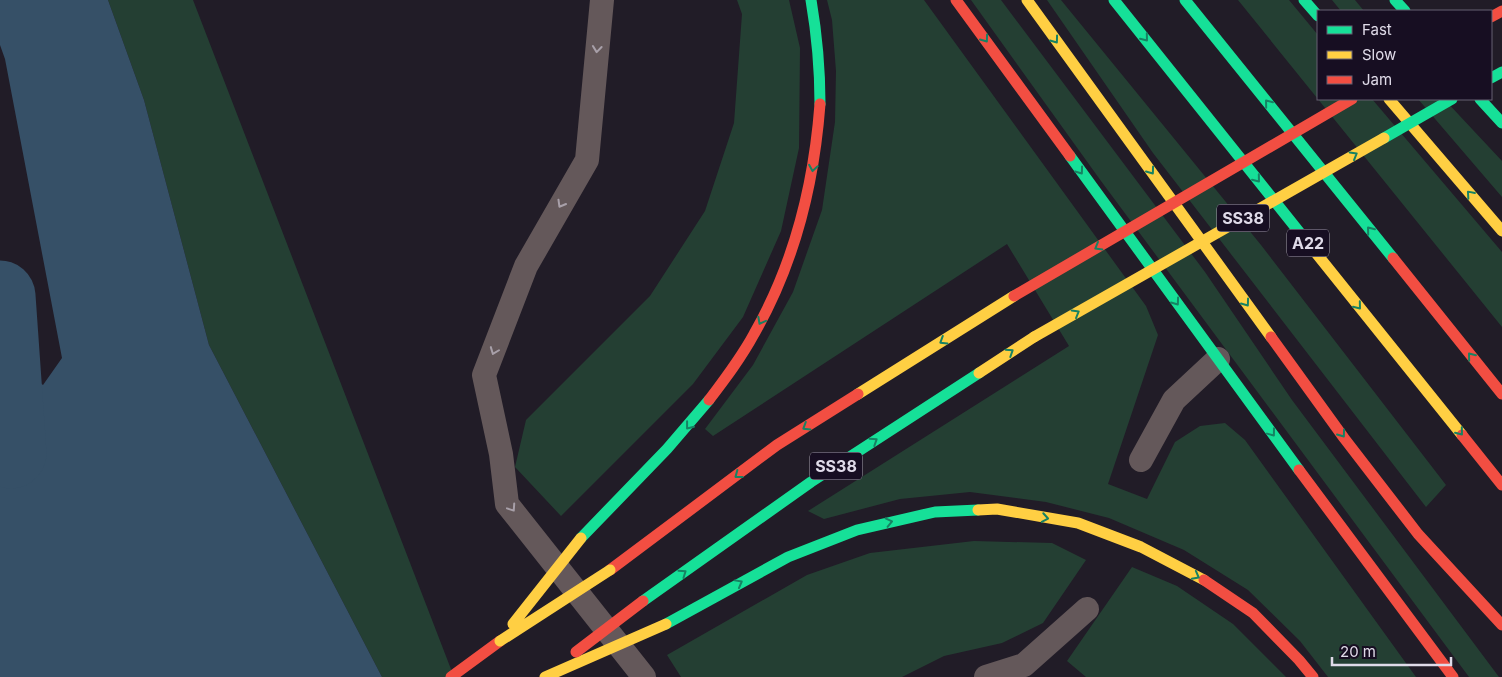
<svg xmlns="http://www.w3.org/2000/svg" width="1502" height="677" viewBox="0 0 1502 677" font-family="Inter,sans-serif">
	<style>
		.green { fill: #243f33 }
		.water { fill: #365067 }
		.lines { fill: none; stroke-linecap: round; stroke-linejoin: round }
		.river { stroke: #365067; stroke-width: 71 }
		.lane { stroke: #64585a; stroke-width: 24 }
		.fast { stroke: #16e098; stroke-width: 11 }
		.slow { stroke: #ffcf43; stroke-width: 11 }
		.jam { stroke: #f24e42; stroke-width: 11 }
		.fast-bridge { stroke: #16e098; stroke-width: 11 }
		.slow-bridge { stroke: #ffcf43; stroke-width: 11 }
		.jam-bridge { stroke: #f24e42; stroke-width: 11 }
		.oneway { stroke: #168263 }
		.oneway2 { stroke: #a8a0a9 }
		.labels { text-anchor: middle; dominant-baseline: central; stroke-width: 5; stroke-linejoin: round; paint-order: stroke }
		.shield { fill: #170e22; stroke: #a49ead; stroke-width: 1 }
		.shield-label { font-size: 16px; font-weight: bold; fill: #e0dbe9 }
	</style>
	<rect width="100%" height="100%" fill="#211c27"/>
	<!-- green -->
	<path class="green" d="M108,0H193L454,677H382L209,345L144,100Z
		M737,0H789L800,48L799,148L781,231L743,317L693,384L561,516L515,467L526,420L650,296L705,211L734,123L742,14Z
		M827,0H924L1146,306L1158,335L1108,484L1147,499L1175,442L1200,426L1225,423L1245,440L1416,677H1328L1300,641L1248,590L1184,550L1109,518L1046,502L970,492L900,499L824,519L808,511L1069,346L1007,244L713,436L705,429L753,365L793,292L822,210L835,122L836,71L832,20Z
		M971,0H1001L1205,272L1292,400L1499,677H1469L1101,181Z
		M1047,0H1061L1261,245L1446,485L1426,507L1153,153Z
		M1238,0H1289L1318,35V99H1372L1502,252V327Z
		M1332,0H1355L1364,11H1341Z
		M1418,99H1444L1502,161V197Z
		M974,541L1052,543L1086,560L1043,623L1002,643L944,656L902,677H681L667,655L807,575L870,553Z
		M1132,567L1177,586L1233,624L1286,677H1086L1067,661Z"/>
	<!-- water -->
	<path class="water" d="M0,0H108L144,100L209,345L382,677H0V353L43,385L62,358L5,59L0,45Z"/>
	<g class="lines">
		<!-- river -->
		<path class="river" d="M0,296L11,453"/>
		<!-- lane -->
		<path class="lane" d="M602,0L587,160L526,266L484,375L501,454L507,504L644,677
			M1141,460L1174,400L1218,359
			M986,677L1024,665L1087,609"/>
		<!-- fast -->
		<path class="fast" d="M811,0C817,35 820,69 820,104
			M1114,0L1312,248
			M1185,0L1393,258
			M1304,0L1318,16
			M1395,0L1405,11
			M1491,78L1502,72
			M1480,99L1502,123
			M1070,156L1299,470
			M581,538L667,449L709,400
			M643,601L811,482L979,373
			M666,624L788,557L857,530L935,512L978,510"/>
		<!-- slow -->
		<path class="slow" d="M1027,0L1271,337
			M1389,99L1502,231
			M1312,248L1462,435
			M979,373L1034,337
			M858,394L1014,296
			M978,510L997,509L1078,523L1141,547L1204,580"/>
		<!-- jam -->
		<path class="jam" d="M956,0L1070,156
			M1491,17L1502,11
			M1393,258L1502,394
			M1271,337L1344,438L1418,534L1502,625
			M709,400C725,379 741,358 754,334C794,264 814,184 820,104
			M1462,435L1502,485
			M1299,470L1453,677
			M610,570L777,445L858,394
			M1204,580L1253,613L1299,660L1313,677
			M451,677L500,641"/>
		<!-- fast-bridge -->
		<path class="fast-bridge" d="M1384,138L1452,99"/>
		<!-- slow-bridge -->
		<path class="slow-bridge" d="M1034,337L1384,138
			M513,624L581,538
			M500,641L610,570
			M545,677L666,624"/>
		<!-- jam-bridge -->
		<path class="jam-bridge" d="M1014,296L1352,99
			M576,652L643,601"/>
	</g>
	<!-- one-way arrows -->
	<defs><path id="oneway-chevron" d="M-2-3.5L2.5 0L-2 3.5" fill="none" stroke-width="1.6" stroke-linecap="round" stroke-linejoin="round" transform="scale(1.25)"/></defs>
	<g class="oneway">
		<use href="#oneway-chevron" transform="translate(1145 38) rotate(51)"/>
		<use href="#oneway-chevron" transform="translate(985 39) rotate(54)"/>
		<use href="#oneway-chevron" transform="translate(1055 40) rotate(54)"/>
		<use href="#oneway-chevron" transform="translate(1268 103) rotate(-129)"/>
		<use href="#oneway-chevron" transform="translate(1354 155) rotate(-30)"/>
		<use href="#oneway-chevron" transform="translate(813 168) rotate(99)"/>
		<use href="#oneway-chevron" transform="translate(1080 171) rotate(54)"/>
		<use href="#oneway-chevron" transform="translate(1151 171) rotate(54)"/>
		<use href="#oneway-chevron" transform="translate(1257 179) rotate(51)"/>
		<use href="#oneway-chevron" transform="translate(1470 194) rotate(-131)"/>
		<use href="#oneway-chevron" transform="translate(1370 230) rotate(-129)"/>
		<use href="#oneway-chevron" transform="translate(1098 247) rotate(150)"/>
		<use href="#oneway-chevron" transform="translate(1176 302) rotate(54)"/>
		<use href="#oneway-chevron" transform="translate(1246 303) rotate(54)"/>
		<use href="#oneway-chevron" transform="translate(1358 306) rotate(51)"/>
		<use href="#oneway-chevron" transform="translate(1076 313) rotate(-30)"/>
		<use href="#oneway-chevron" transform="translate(761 321) rotate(118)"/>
		<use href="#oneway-chevron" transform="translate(943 341) rotate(148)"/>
		<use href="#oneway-chevron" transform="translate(1010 352) rotate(-33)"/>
		<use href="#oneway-chevron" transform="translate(1471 356) rotate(-129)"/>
		<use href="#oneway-chevron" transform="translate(689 426) rotate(128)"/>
		<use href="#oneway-chevron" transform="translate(806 427) rotate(148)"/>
		<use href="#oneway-chevron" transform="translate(1460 432) rotate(51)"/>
		<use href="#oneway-chevron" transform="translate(1272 433) rotate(53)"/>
		<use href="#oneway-chevron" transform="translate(1342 434) rotate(54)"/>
		<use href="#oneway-chevron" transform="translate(874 441) rotate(-33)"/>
		<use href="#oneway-chevron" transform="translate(738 475) rotate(143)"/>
		<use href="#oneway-chevron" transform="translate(1045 518) rotate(10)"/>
		<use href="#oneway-chevron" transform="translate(889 522) rotate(-13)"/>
		<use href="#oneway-chevron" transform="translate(683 573) rotate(-35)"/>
		<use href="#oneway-chevron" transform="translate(1196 576) rotate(28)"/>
		<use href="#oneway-chevron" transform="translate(739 583) rotate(-29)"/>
	</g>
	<g class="oneway2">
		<use href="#oneway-chevron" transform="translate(597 49) rotate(96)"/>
		<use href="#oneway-chevron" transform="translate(561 204) rotate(120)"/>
		<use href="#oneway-chevron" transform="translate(494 351) rotate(111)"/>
		<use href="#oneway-chevron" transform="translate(512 508) rotate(56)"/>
	</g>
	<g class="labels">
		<!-- shield labels -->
		<g class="shield">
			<rect x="1217" y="204.5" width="52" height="27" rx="4"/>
			<rect x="1287" y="229.5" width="42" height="27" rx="4"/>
			<rect x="810" y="452.5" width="52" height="27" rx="4"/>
		</g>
		<g class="shield-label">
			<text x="1243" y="218">SS38</text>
			<text x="1308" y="243">A22</text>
			<text x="836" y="466">SS38</text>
		</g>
	</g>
	<!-- legend -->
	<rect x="1317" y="10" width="175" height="90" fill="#170e22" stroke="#676072"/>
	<rect x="1327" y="26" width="25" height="8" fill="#16e098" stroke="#676072"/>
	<text x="1362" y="35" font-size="15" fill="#e0dbe9">Fast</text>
	<rect x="1327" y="51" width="25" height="8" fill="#ffcf43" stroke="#676072"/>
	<text x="1362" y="60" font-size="15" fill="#e0dbe9">Slow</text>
	<rect x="1327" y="76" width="25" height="8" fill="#f24e42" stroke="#676072"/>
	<text x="1362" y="85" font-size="15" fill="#e0dbe9">Jam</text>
	<!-- scale -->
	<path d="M1332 657v8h119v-8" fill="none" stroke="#e0dbe9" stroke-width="2.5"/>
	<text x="1340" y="657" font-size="15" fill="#e0dbe9" stroke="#170e22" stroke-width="4" paint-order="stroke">20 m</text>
</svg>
